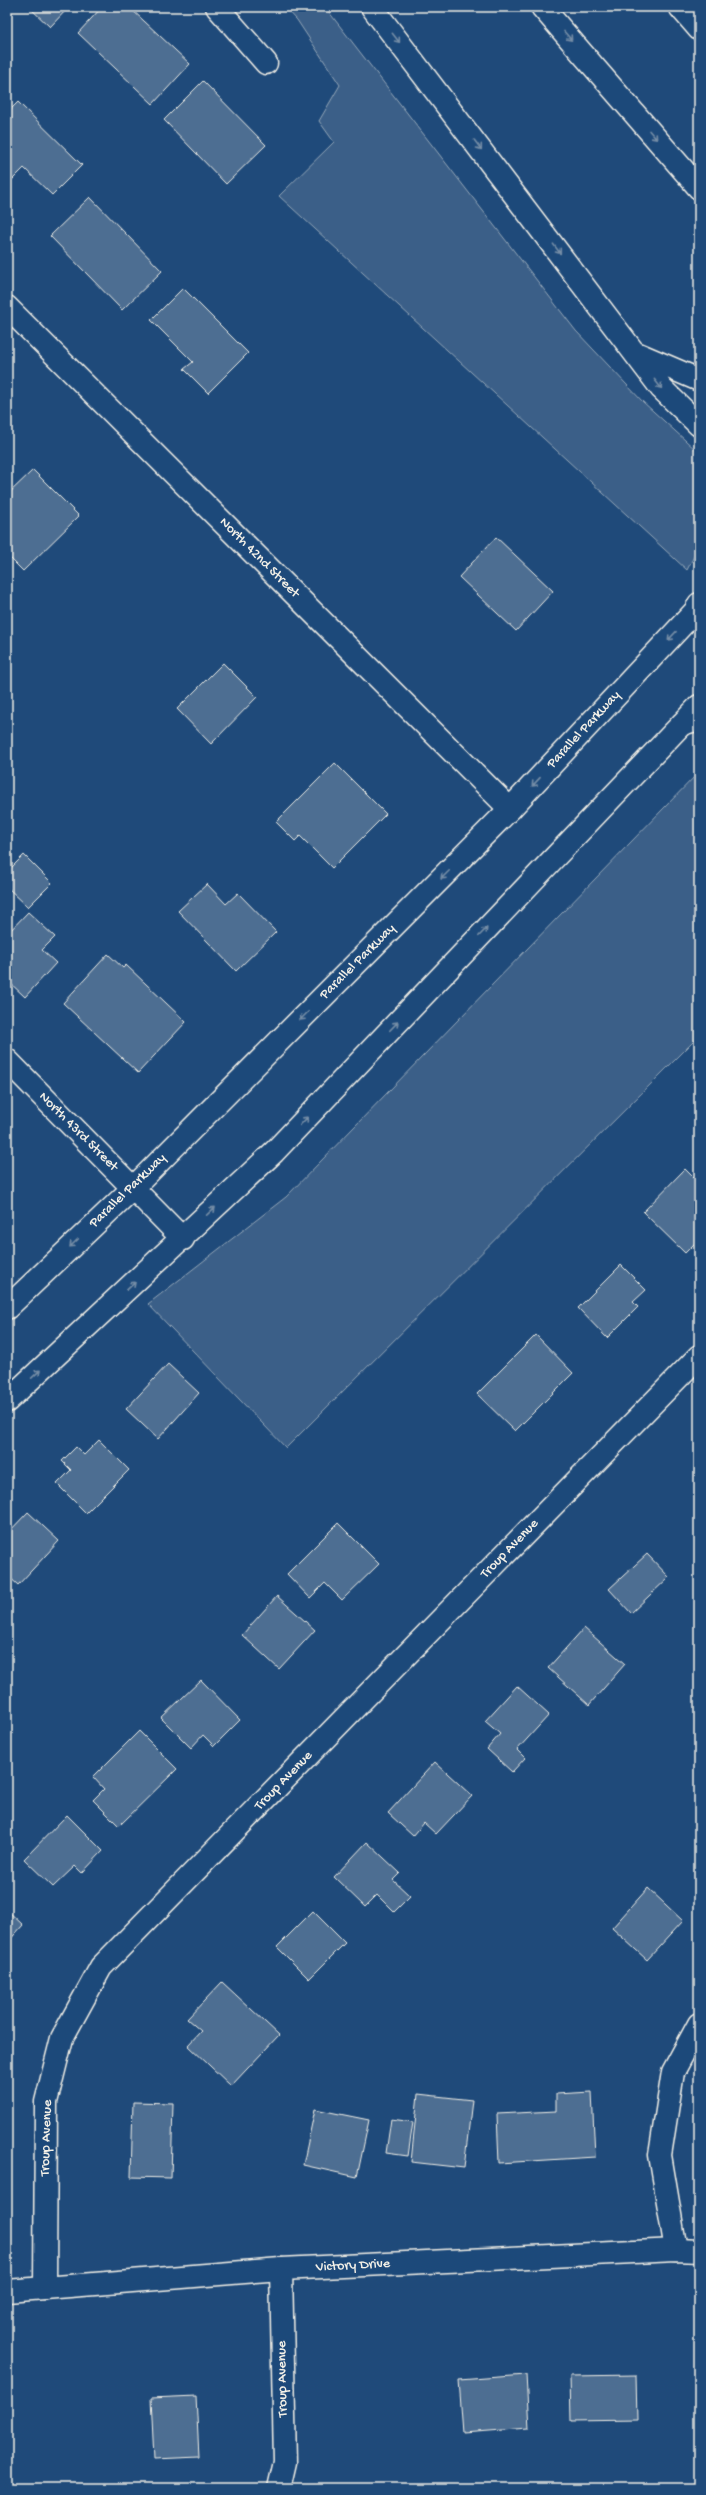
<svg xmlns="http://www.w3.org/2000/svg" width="706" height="2495" viewBox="0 0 706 2495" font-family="'Gochi Hand',sans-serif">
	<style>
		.green { fill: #3a5f88; stroke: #97a8b8 }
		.building { fill: #4d6e92; stroke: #f4f1e8 }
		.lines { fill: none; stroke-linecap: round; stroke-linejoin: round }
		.street-casing { stroke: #f4f1e8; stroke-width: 25 }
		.secondary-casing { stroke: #f4f1e8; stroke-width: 25 }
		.highway-casing { stroke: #f4f1e8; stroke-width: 25 }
		.street { stroke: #1f4a7a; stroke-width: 22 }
		.secondary { stroke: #1f4a7a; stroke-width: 22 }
		.highway { stroke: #1f4a7a; stroke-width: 22 }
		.oneway { stroke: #748da6 }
		.labels { text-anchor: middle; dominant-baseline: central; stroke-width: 4; stroke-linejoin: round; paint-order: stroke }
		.street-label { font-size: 14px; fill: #f4f1e8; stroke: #1f4a7a }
	</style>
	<rect width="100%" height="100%" fill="#1f4a7a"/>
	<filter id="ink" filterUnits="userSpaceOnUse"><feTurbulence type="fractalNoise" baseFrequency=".025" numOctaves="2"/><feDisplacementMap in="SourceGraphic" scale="8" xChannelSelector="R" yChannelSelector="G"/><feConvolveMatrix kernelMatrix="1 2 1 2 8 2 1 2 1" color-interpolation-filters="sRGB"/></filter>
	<g filter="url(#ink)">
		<!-- green -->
		<path class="green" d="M285,7H325L576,331L643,402L696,450L699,456V546L687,570L279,196L334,142L319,121L340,85L297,20Z
			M699,772V1036L286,1448L148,1304L286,1197Z"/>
		<!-- building -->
		<path class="building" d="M29,7H69L50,27Z
			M102,7H129L190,64L153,104L78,33Z
			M203,81L266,145L226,184L164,120Z
			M18,102L82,165L52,195L24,168L7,185V113Z
			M90,197L162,271L122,310L50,236Z
			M183,288L248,353L208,393L184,369L193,362L151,320Z
			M33,470L79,516L23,571L7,555V495Z
			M496,537L553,591L516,631L459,577Z
			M223,663L257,697L211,744L177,709Z
			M335,763L386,814L332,868L300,836L295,841L276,822Z
			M24,855L52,883L28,907L7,887V872Z
			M207,884L226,904L238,893L276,932L236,971L178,911Z
			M28,912L55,937L42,950L56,963L25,997L7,980V934Z
			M108,954L123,968L126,965L186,1022L138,1073L63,1003Z
			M685,1169L699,1183V1239L685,1253L643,1212Z
			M621,1265L646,1290L633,1302L638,1307L607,1338L578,1308Z
			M536,1335L573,1373L515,1431L477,1394Z
			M168,1364L199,1393L158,1439L126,1409Z
			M99,1440L129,1470L86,1513L57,1484L71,1470L62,1461L76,1447L84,1455Z
			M28,1512L59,1541L18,1585L7,1575V1534Z
			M338,1523L379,1564L342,1600L325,1583L310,1598L287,1574Z
			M647,1554L669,1577L631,1613L609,1589Z
			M277,1596L315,1630L279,1669L242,1635Z
			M584,1628L625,1664L589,1705L548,1668Z
			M201,1680L240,1720L214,1746L203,1735L191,1748L161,1718Z
			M517,1686L549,1715L517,1750L525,1758L512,1772L487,1749L500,1734L485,1721Z
			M139,1731L177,1769L119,1826L93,1800L104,1789L93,1777Z
			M435,1762L472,1796L436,1834L424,1823L413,1836L388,1813Z
			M67,1815L103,1851L82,1873L75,1866L53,1887L24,1859Z
			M367,1842L400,1873L393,1880L410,1896L394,1912L377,1895L365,1907L334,1877Z
			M648,1888L683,1921L647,1960L612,1928Z
			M7,1910L23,1925L7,1943Z
			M313,1911L345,1943L309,1979L277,1947Z
			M222,1982L279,2035L231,2086L188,2045L201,2031L187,2019Z
			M592,2092L595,2157L499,2163L497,2114L556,2111V2094Z
			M418,2094L472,2100L464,2168L411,2162Z
			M133,2102L173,2103L171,2178L131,2177Z
			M315,2109L369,2120L357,2177L303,2165Z
			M391,2119L413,2122L408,2156L386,2153Z
			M526,2375L529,2428L463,2433L459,2380Z
			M636,2375L637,2420L571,2421L570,2376Z
			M196,2396L199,2457L154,2459L151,2398Z"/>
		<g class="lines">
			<defs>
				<path id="street" d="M217,7L266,63
					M7,307L510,809
					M7,1060L183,1239
					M676,2250L660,2155L673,2072L699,2024
					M45,2288L46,2102L62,2038L101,1967L699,1356
					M279,2488L285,2462L281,2269"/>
				<path id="secondary" d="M7,1308L133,1188L510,809L699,607
					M7,1401L274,1152L699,706
					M7,2291L281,2269L676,2250L699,2251"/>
				<path id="highway" d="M372,7L661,388L699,425
					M542,7L699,188
					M680,7L699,29
					M636,353L699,380
					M696,610L699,604
					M682,724L699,719"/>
			</defs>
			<!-- street casing -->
			<use href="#street" class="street-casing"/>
			<!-- secondary casing -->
			<use href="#secondary" class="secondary-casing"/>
			<!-- highway casing -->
			<use href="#highway" class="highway-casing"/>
			<!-- street -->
			<use href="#street" class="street"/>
			<!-- secondary -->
			<use href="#secondary" class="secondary"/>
			<!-- highway -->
			<use href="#highway" class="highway"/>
		</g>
		<!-- one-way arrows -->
		<defs><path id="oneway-shaft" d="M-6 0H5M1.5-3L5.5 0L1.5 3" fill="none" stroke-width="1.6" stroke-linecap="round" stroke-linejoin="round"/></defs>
		<g class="oneway">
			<use href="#oneway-shaft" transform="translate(568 36) rotate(49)"/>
			<use href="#oneway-shaft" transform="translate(396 38) rotate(52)"/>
			<use href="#oneway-shaft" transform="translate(653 135) rotate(49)"/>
			<use href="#oneway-shaft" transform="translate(478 145) rotate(53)"/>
			<use href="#oneway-shaft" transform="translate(557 249) rotate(53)"/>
			<use href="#oneway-shaft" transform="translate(658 384) rotate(52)"/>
			<use href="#oneway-shaft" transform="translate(672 636) rotate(133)"/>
			<use href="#oneway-shaft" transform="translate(536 782) rotate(133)"/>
			<use href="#oneway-shaft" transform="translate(445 875) rotate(135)"/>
			<use href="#oneway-shaft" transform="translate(483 932) rotate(-46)"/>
			<use href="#oneway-shaft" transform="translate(304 1016) rotate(135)"/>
			<use href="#oneway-shaft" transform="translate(394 1026) rotate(-46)"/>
			<use href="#oneway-shaft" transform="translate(304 1121) rotate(-46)"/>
			<use href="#oneway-shaft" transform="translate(211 1211) rotate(-43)"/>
			<use href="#oneway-shaft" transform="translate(74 1243) rotate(136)"/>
			<use href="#oneway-shaft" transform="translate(131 1286) rotate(-43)"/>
			<use href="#oneway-shaft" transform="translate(36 1374) rotate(-43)"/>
		</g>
	</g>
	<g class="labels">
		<!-- street labels -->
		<g class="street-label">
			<text transform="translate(259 558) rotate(45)">North 42nd Street</text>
			<text transform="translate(584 730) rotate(-47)">Parallel Parkway</text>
			<text transform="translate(358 962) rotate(-45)">Parallel Parkway</text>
			<text transform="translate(78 1132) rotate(45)">North 43rd Street</text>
			<text transform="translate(128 1191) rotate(-44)">Parallel Parkway</text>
			<text transform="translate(510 1549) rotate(-46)">Troup Avenue</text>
			<text transform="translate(284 1781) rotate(-46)">Troup Avenue</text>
			<text transform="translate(47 2138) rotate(-88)">Troup Avenue</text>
			<text transform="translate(353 2266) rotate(-3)">Victory Drive</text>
			<text transform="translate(283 2379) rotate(-91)">Troup Avenue</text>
		</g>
	</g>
	<!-- margin -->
	<rect width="706" height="2495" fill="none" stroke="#1f4a7a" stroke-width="24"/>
	<rect x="12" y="12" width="682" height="2471" fill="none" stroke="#f4f1e8" stroke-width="1.5" filter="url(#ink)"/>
</svg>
